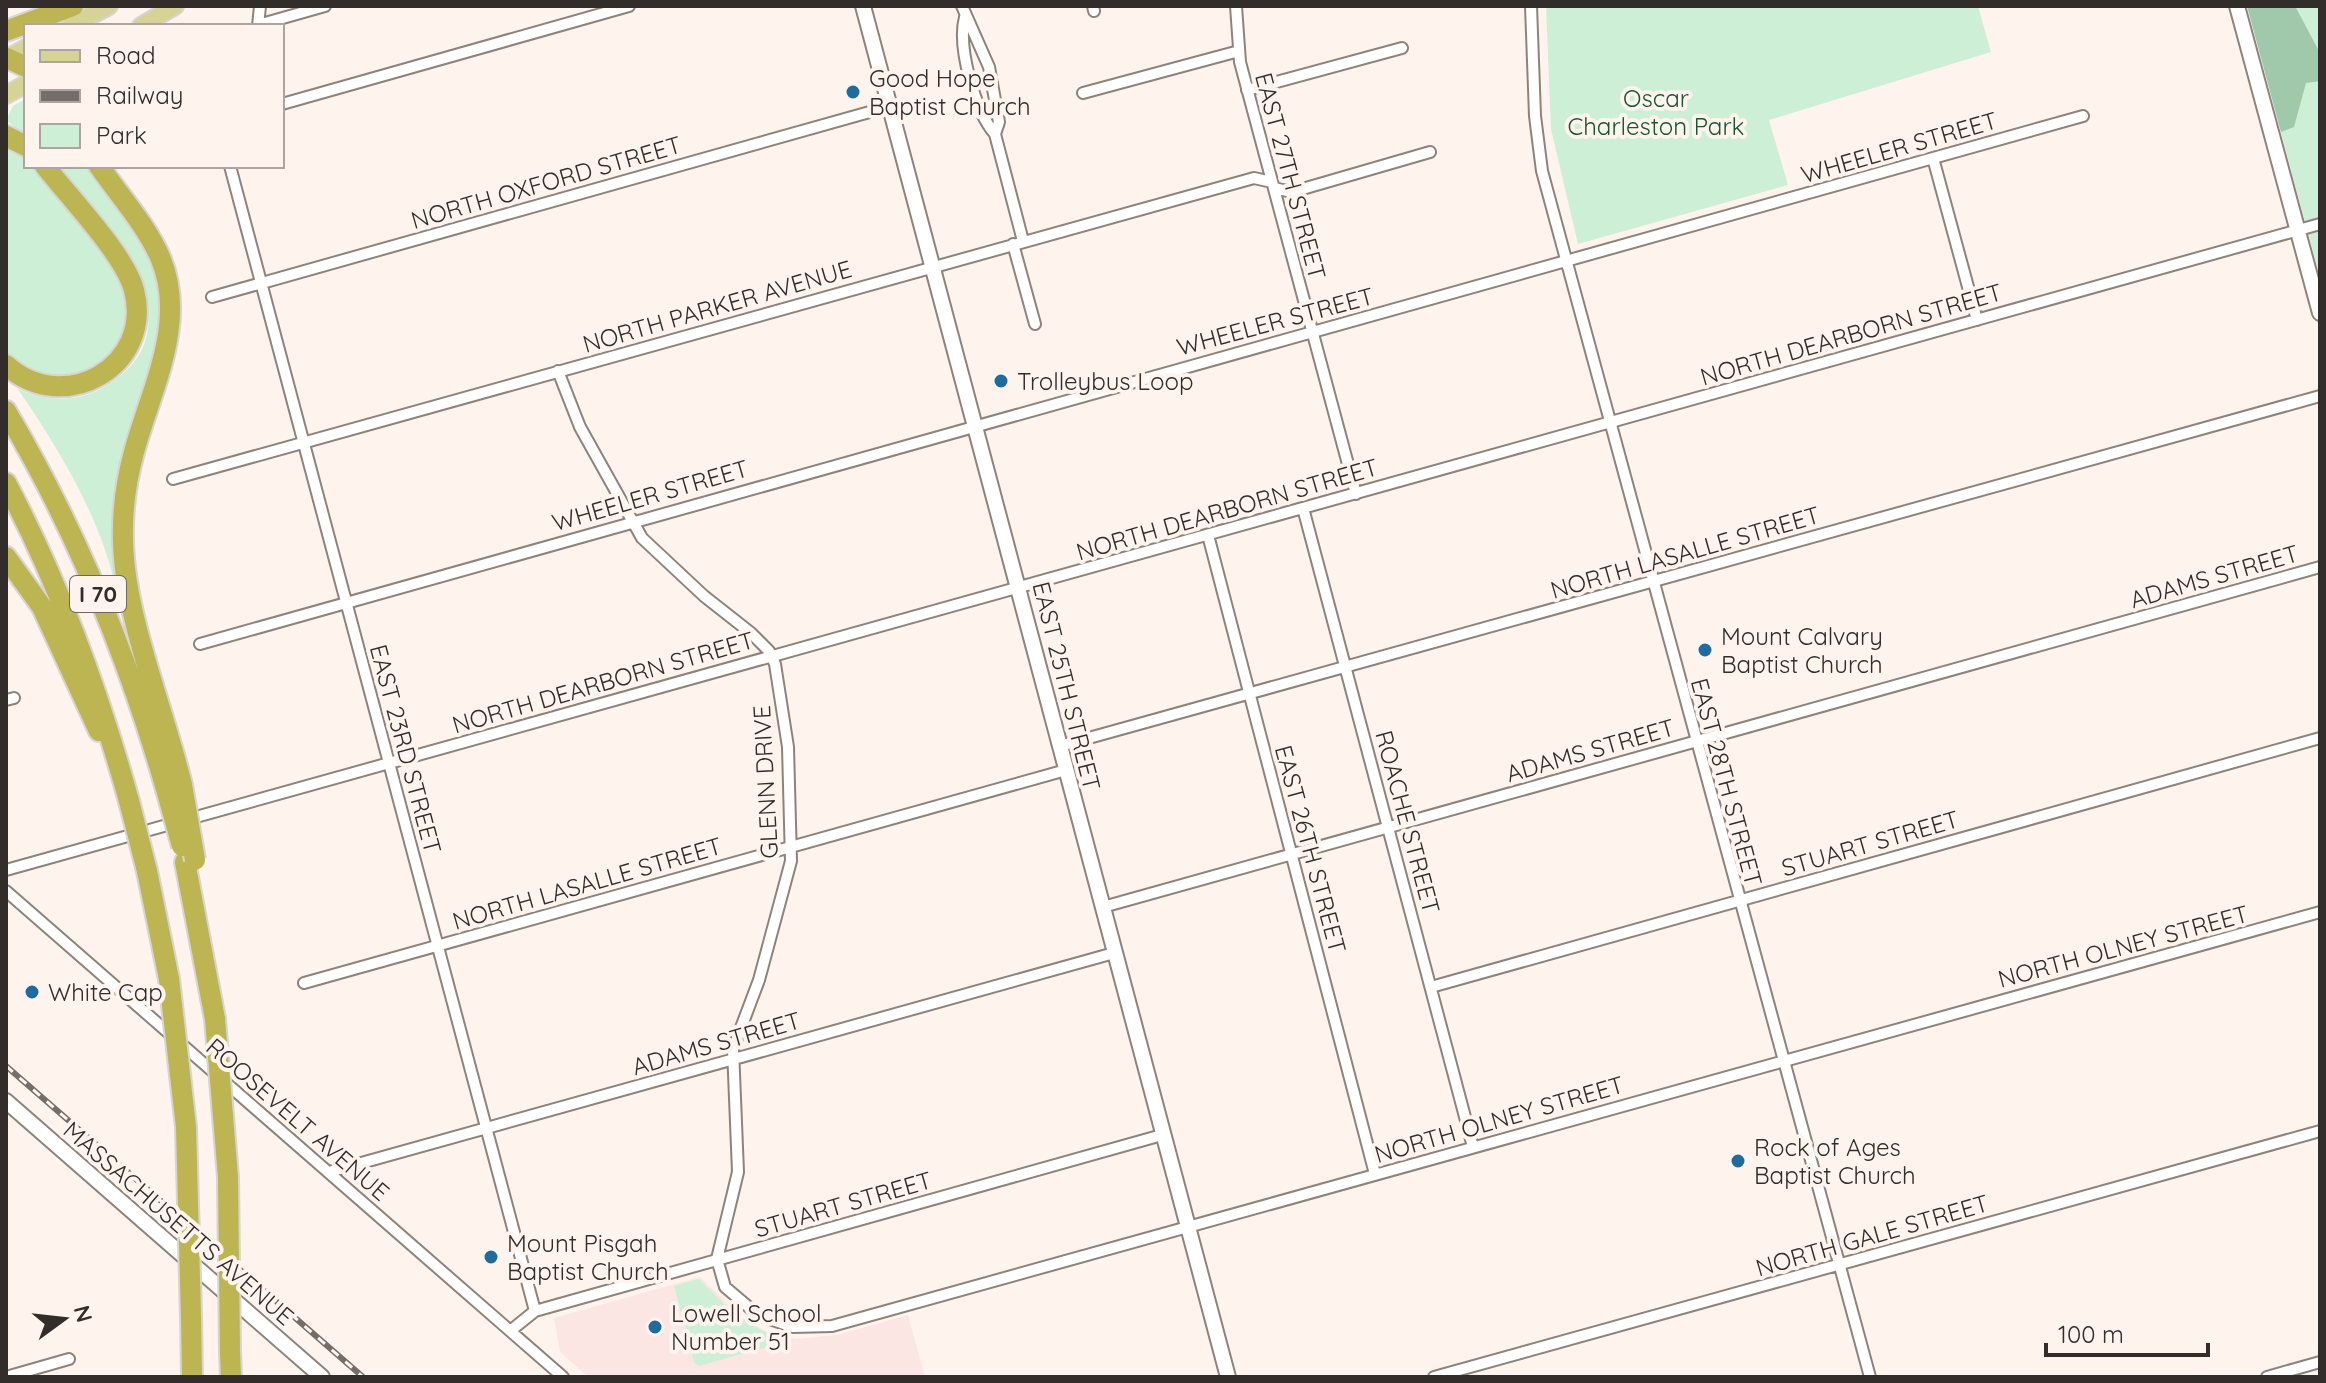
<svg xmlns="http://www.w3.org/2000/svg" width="2326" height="1383" viewBox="0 0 2326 1383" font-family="Quicksand,sans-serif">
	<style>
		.education { fill: #fbe6e3 }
		.green { fill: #ccefd5 }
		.forest { fill: #9fc9aa }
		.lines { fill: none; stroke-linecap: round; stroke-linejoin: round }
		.minor-casing { stroke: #8e837b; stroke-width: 14 }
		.tertiary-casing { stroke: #8e837b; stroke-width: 18 }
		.secondary-casing { stroke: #8e837b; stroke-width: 18 }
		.primary-casing { stroke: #d6d5d4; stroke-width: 20 }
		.motorway-casing { stroke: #d6d5d4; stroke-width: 24 }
		.minor { stroke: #fff; stroke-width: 10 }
		.tertiary { stroke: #fff; stroke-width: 14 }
		.secondary { stroke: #fff; stroke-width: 14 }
		.primary { stroke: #d7d397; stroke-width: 16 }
		.motorway { stroke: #bcb552; stroke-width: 20 }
		.rail-casing { stroke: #746d69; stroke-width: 6 }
		.rail { stroke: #fef3ed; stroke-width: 3; stroke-dasharray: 9; stroke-linecap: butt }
		.motorway-bridge-casing { stroke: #d6d5d4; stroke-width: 24; stroke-linecap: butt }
		.motorway-bridge { stroke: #bcb552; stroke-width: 20 }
		.poi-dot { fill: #206b9e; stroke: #fef3ed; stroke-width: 3 }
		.labels { text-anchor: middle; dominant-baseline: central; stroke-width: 8; stroke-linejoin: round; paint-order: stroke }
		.shield { fill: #fef3ed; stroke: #6f6864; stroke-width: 2 }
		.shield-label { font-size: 22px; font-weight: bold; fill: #322d2a }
		.poi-label { font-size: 24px; fill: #322d2a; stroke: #fef3ed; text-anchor: start }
		.park-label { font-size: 24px; fill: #155731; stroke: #fef3ed }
		.street-label { font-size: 24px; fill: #322d2a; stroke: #fef3ed }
	</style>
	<rect width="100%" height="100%" fill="#fef3ed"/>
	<!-- education -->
	<path class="education" d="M700,1277L742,1318L767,1332L796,1339L837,1335L908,1315L925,1377H588L560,1352L554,1318Z"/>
	<!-- green -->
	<path class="green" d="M1546,6H1978L1991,52L1769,120L1788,185L1578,244L1551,129Z
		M2247,6H2320V277Z
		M26,99V136L6,120L13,106Z
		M6,144L26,155V166H36L125,281L131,326C122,338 112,359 100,368C76,387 24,377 6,353Z
		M56,166H91L156,262L166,320L136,419L116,590C102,519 58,448 18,389C47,402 78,403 106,386C207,324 102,223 56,166Z
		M699,1279C726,1307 752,1333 792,1340L699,1366L694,1363L674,1286Z"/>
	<!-- forest -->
	<path class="forest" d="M2247,6H2295L2320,53V81L2306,83L2294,127L2281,132Z"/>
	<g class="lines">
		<defs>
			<path id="minor" d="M962,6L989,67L999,122L995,134
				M1093,6L1094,11
				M1236,6L1240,62L1356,494
				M1531,6L1535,116L1542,171L1870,1377
				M965,17C957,47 975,111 995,134L1023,241
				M258,25L325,6
				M258,26L260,6
				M1247,90L1402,48
				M1083,93L1239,51
				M282,104L629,6
				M1933,158L1977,320
				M230,166L535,1311L510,1331
				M1274,188L1292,192L1430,152
				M1013,244L1035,324
				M212,297L891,106
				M558,371L580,427L642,538L704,596L751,633L769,651L775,664L788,747L791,861L759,980L733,1049L738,1172L717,1259L725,1287L758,1315L793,1327L832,1326L2320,912
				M173,479L1254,178L1272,182
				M1303,508L1473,1147
				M1208,535L1375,1174
				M200,644L2083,116
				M6,700L14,698
				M1060,746L2320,396
				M6,870L2320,224
				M6,891L563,1377
				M1103,907L2320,567
				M304,983L1066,770
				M1431,987L2320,738
				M329,1172L1114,953
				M535,1311L1162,1135
				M6,1377L69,1359
				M1434,1377L2320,1131
				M2267,1377L2320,1362"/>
			<path id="tertiary" d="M863,6L1228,1377
				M6,1101L322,1377"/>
			<path id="secondary" d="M2237,6L2320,313"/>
			<path id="primary" d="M70,26L109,6
				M141,26L175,6
				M6,59L26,48
				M6,95L26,84"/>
			<path id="motorway" d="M6,31L73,6
				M7,58L26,67
				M6,136L26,146
				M99,166C119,195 146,225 160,257C188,322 151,389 134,452C126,481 122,512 123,542C125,618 164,710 182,785
				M6,365C63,417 154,367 134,290C125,255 69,197 45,166
				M6,411C76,529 128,657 166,789
				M6,483C60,585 98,690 129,801
				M6,557L42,607L99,731
				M185,862L215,1019
				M147,871L169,979
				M191,1317L192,1377
				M230,1351L231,1377"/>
		</defs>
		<!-- minor casing -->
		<use href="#minor" class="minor-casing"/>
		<!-- tertiary casing -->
		<use href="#tertiary" class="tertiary-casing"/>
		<!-- secondary casing -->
		<use href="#secondary" class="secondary-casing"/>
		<!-- primary casing -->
		<use href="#primary" class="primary-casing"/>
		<!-- motorway casing -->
		<use href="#motorway" class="motorway-casing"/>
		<!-- minor -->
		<use href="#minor" class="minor"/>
		<!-- tertiary -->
		<use href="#tertiary" class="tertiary"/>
		<!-- secondary -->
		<use href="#secondary" class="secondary"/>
		<!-- primary -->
		<use href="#primary" class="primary"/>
		<!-- motorway -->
		<use href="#motorway" class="motorway"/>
		<defs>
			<path id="rail" d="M6,1066L363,1377"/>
		</defs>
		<!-- rail casing -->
		<use href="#rail" class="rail-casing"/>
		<!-- rail -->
		<use href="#rail" class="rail"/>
		<defs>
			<path id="motorway-bridge" d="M182,785L195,860
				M166,789L182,846
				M129,801L147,871
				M169,979L186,1127L191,1317
				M215,1019L228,1177L230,1351"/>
		</defs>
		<!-- motorway-bridge casing -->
		<use href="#motorway-bridge" class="motorway-bridge-casing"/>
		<!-- motorway-bridge -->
		<use href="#motorway-bridge" class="motorway-bridge"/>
	</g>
	<!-- markers -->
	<g class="poi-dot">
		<circle cx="853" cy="92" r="8"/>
		<circle cx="1001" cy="381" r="8"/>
		<circle cx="1705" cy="650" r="8"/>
		<circle cx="32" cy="992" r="8"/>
		<circle cx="1738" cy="1161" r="8"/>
		<circle cx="491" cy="1257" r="8"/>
		<circle cx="655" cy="1327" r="8"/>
	</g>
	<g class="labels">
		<!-- shield labels -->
		<rect class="shield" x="70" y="576" width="56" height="36" rx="6"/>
		<g class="shield-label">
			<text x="98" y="594">I 70</text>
		</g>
		<!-- poi labels -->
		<g class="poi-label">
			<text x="869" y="78">Good Hope<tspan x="869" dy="28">Baptist Church</tspan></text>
			<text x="1017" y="381">Trolleybus Loop</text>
			<text x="1721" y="636">Mount Calvary<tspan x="1721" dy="28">Baptist Church</tspan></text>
			<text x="48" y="992">White Cap</text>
			<text x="1754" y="1147">Rock of Ages<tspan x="1754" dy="28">Baptist Church</tspan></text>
			<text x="507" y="1243">Mount Pisgah<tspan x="507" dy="28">Baptist Church</tspan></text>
			<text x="671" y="1313">Lowell School<tspan x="671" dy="28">Number 51</tspan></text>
		</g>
		<!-- park labels -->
		<g class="park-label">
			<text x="1656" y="98">Oscar<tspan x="1656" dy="28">Charleston Park</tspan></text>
		</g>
		<!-- street labels -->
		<g class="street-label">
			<text transform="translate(1899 147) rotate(-16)">WHEELER STREET</text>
			<text transform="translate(1291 176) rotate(75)">EAST 27TH STREET</text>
			<text transform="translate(546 182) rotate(-16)">NORTH OXFORD STREET</text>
			<text transform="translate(717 306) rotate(-16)">NORTH PARKER AVENUE</text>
			<text transform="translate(1275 321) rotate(-15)">WHEELER STREET</text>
			<text transform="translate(1851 334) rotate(-16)">NORTH DEARBORN STREET</text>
			<text transform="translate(650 495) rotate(-16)">WHEELER STREET</text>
			<text transform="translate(1227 509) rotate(-16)">NORTH DEARBORN STREET</text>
			<text transform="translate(1685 552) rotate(-16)">NORTH LASALLE STREET</text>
			<text transform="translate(2214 576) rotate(-16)">ADAMS STREET</text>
			<text transform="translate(603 682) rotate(-16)">NORTH DEARBORN STREET</text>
			<text transform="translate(1067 686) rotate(76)">EAST 25TH STREET</text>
			<text transform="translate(406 749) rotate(75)">EAST 23RD STREET</text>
			<text transform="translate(1590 750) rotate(-16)">ADAMS STREET</text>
			<text transform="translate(765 782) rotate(-93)">GLENN DRIVE</text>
			<text transform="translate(1727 782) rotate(75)">EAST 28TH STREET</text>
			<text transform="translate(1408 822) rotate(75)">ROACHE STREET</text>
			<text transform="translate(1870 843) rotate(-16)">STUART STREET</text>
			<text transform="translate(1311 849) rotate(75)">EAST 26TH STREET</text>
			<text transform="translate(587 883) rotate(-16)">NORTH LASALLE STREET</text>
			<text transform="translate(2123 946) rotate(-15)">NORTH OLNEY STREET</text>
			<text transform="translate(716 1043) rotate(-16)">ADAMS STREET</text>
			<text transform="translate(298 1119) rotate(41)">ROOSEVELT AVENUE</text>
			<text transform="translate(1499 1119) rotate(-16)">NORTH OLNEY STREET</text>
			<text transform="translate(843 1204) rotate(-16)">STUART STREET</text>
			<text transform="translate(179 1223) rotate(41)">MASSACHUSETTS AVENUE</text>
			<text transform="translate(1872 1235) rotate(-16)">NORTH GALE STREET</text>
		</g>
	</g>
	<!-- border -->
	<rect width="2326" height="1383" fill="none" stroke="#322d2a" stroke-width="16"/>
	<!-- legend -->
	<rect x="24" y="24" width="260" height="144" fill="#fef3ed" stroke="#aca49f" stroke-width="2"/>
	<rect x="40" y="50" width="40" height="12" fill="#d7d397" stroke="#aca49f" stroke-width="2"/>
	<text x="96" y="64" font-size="24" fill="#322d2a">Road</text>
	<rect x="40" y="90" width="40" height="12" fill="#746d69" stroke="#aca49f" stroke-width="2"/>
	<text x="96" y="104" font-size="24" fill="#322d2a">Railway</text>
	<rect x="40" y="124" width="40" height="24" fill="#ccefd5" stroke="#aca49f" stroke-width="2"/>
	<text x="96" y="144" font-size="24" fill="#322d2a">Park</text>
	<!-- north arrow -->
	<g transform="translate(64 1319) rotate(75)" stroke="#fef3ed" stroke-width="6" paint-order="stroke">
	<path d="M0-6L14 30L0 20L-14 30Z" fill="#322d2a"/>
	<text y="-12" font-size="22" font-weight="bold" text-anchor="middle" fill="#322d2a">N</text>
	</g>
	<!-- scale -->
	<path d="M2046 1343v12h162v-12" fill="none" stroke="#322d2a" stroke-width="4"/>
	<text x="2058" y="1343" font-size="24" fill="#322d2a" stroke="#fef3ed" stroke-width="6" paint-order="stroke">100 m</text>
</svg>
